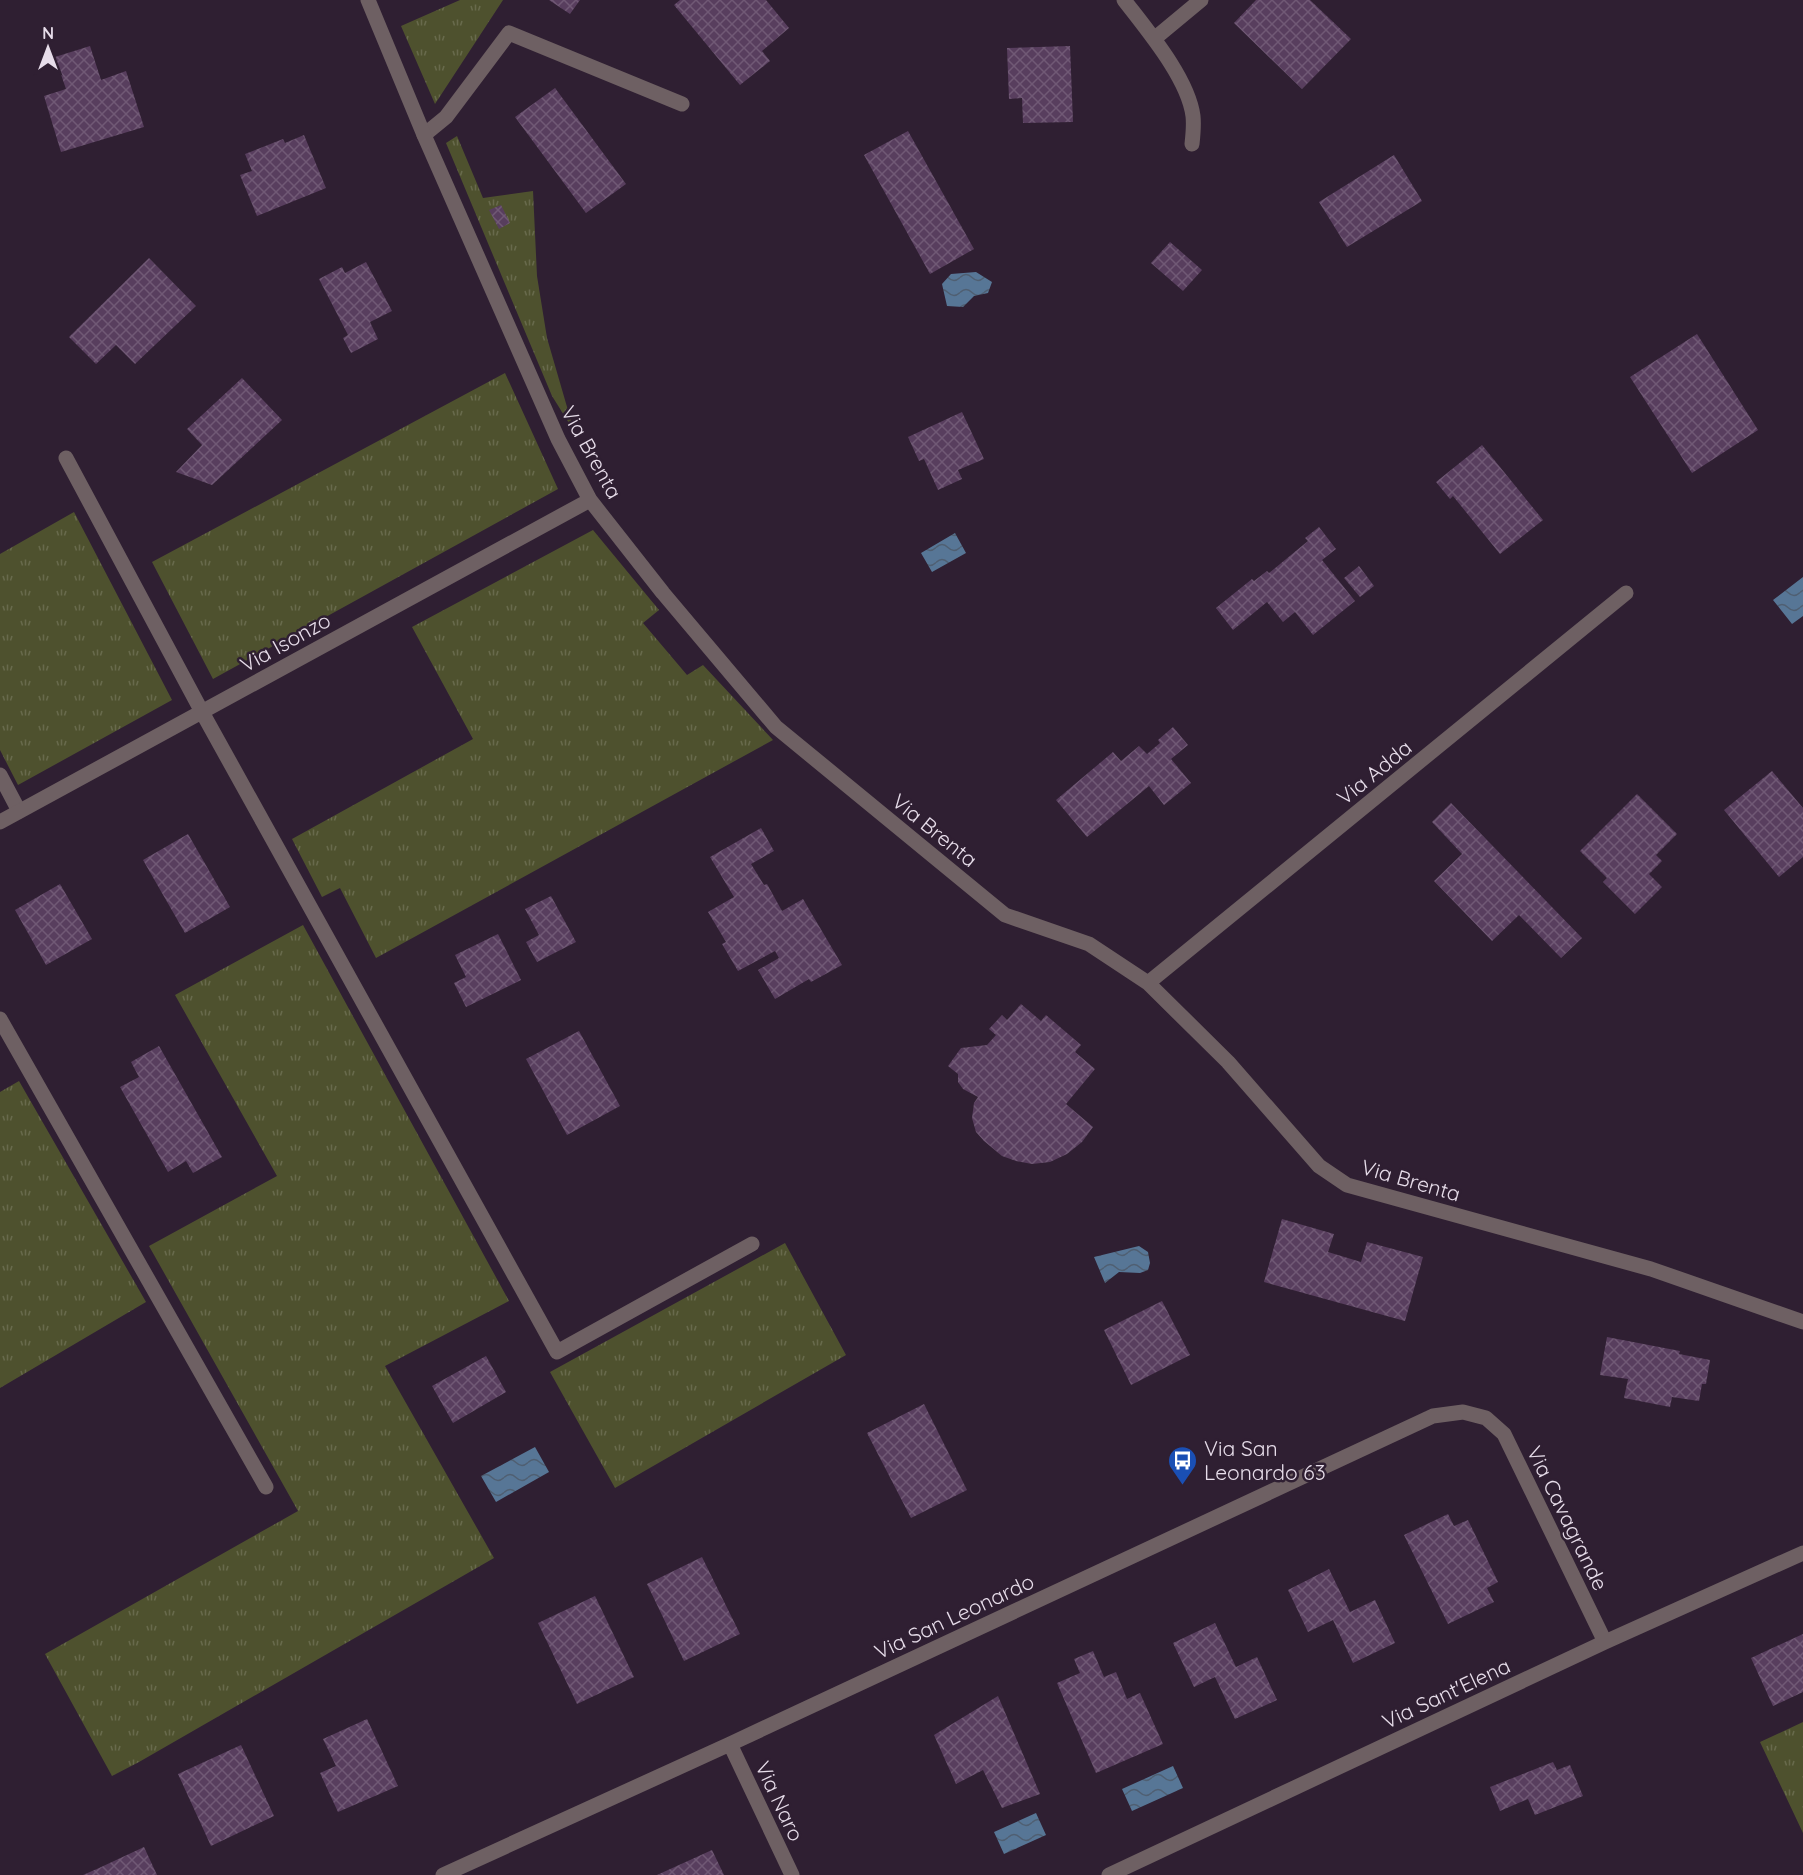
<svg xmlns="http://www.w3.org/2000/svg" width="1803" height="1875" viewBox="0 0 1803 1875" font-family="Quicksand,sans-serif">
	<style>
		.grass { fill: url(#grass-tufts) }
		.water { fill: url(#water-waves) }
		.building { fill: url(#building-cross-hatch) }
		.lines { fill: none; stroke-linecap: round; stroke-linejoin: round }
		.service { stroke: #6e6063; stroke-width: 15 }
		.minor { stroke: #6e6063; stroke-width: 15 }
		.labels { text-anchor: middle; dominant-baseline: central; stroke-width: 5; stroke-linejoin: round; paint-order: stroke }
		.street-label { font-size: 21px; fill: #e7ddea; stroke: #2f1f32 }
		.poi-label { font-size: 21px; fill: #e7ddea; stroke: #2f1f32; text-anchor: start }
	</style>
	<defs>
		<pattern id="grass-tufts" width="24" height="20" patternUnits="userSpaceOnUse" patternTransform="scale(1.5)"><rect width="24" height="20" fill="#4e512e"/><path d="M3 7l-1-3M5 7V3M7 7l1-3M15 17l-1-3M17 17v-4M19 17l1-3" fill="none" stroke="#686a4c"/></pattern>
		<pattern id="water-waves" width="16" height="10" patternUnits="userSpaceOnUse" patternTransform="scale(1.5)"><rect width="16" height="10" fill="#577696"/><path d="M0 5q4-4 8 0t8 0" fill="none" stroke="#4f5f72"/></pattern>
		<pattern id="building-cross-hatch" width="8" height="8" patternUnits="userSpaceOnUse" patternTransform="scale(1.5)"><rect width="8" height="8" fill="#583e5e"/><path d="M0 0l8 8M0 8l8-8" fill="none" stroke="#705975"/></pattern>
	</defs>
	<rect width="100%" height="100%" fill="#2f1f32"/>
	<!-- grass -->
	<path class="grass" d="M460,0H503L435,104L401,26Z
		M457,136L483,198L533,191L537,276L547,338L574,431L552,396L446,143Z
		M505,373L558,489L213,679L152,562Z
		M74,512L172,700L18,785L0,750V554Z
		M593,530L659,610L643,623L687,675L703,665L773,740L376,958L340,888L322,897L292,839L473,739L412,627Z
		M303,925L509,1301L385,1366L494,1558L139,1762L112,1776L45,1654L298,1511L149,1246L277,1176L175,995Z
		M19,1081L146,1302L0,1388V1092Z
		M785,1243L846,1355L615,1488L550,1372Z
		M1803,1722V1833L1760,1742Z"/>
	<!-- water -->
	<path class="water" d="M976,272L992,282L988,293L974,296L963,307L947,306L942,284L951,274Z
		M955,533L966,553L932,572L921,553Z
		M1803,577V616L1792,624L1773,600Z
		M1139,1246L1148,1252L1150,1263L1148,1270L1140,1273L1119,1272L1105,1283L1094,1257Z
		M535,1447L549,1472L496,1502L481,1476Z
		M1173,1766L1183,1788L1132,1811L1122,1789Z
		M1036,1813L1046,1835L1004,1854L994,1832Z"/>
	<!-- building -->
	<path class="building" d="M549,0H580L570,14Z
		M680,0H766L789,28L762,51L770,61L740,85L674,5Z
		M1256,0H1310L1351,39L1302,89L1234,23Z
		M90,46L101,80L126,71L144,127L61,152L44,96L66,89L55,57Z
		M1070,46L1073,122L1023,123L1022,98L1009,99L1007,48Z
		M555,88L626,184L586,213L515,117Z
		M908,131L974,249L930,274L864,155Z
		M304,135L326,188L257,216L240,175L252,171L245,154L283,139L285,143Z
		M1394,155L1422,201L1347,247L1319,202Z
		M501,205L510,223L499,229L489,210Z
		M1170,242L1202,270L1183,291L1151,263Z
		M149,258L196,306L135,364L116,345L96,364L69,337Z
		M366,262L392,311L370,322L378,339L351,353L343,338L348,335L319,279L342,267L345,273Z
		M1697,334L1758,430L1692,473L1630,377Z
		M242,378L282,420L212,485L176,472L202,445L187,429Z
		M962,412L984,459L958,470L962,479L938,490L924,459L919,461L908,437Z
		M1482,445L1543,520L1500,554L1453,496L1450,499L1436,482Z
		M1319,527L1336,549L1322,560L1355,601L1313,635L1295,612L1283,622L1267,602L1233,630L1216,608L1252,579L1254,581L1267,571L1269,573L1308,541L1305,538Z
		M1359,566L1374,586L1360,597L1344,578Z
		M1173,727L1188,745L1171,759L1191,783L1164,805L1149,786L1087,837L1056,800L1113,752L1121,761L1139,746L1147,754L1160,743L1158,740Z
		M1772,771L1803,808V857L1779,877L1724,810Z
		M1637,794L1677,834L1656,855L1662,861L1649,874L1662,887L1635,914L1603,882L1607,878L1580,851Z
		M1451,803L1582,938L1561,958L1519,915L1492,941L1434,881L1462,854L1432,822Z
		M761,828L774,851L751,864L764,885L767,884L782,911L803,899L842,965L811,982L809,979L775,999L758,970L779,958L775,951L738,971L722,944L726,942L708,912L734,897L710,857Z
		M188,834L230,907L185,933L143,860Z
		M60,884L92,939L46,965L15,910Z
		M551,896L576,942L537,962L526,942L539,935L525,909Z
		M498,934L521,980L466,1007L454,983L466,977L455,955Z
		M1021,1004L1041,1021L1046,1015L1081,1045L1075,1052L1095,1069L1066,1104L1093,1127L1082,1142L1067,1154L1050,1162L1032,1164L1016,1161L1002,1156L984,1141L976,1132L972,1118L974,1103L978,1097L963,1089L958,1082V1074L948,1066L961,1048L987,1045L996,1035L989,1029L1002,1015L1007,1020Z
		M579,1031L620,1106L567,1135L526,1059Z
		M159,1046L222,1157L193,1173L186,1161L168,1172L120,1087L139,1077L131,1062Z
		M1282,1219L1334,1234L1328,1252L1361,1262L1367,1242L1423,1257L1405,1321L1264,1282Z
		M1162,1301L1190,1355L1131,1385L1104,1330Z
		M1607,1337L1680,1351L1679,1354L1710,1360L1706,1384H1702L1699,1401L1672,1397L1670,1407L1624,1398L1628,1379L1600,1375Z
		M486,1356L506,1392L453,1423L432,1386Z
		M924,1404L967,1490L911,1518L867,1433Z
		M1448,1514L1454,1526L1468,1520L1498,1582L1487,1588L1494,1602L1448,1624L1404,1535Z
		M702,1557L740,1634L684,1661L647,1584Z
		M1329,1569L1350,1612L1375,1600L1395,1643L1353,1663L1333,1620L1308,1632L1288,1590Z
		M595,1596L634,1677L577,1704L538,1623Z
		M1215,1623L1236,1667L1257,1657L1277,1700L1235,1719L1215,1677L1194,1687L1173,1643Z
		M1803,1634V1692L1773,1706L1751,1658Z
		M1093,1651L1104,1677L1116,1672L1127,1699L1140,1693L1163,1744L1096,1773L1057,1683L1080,1673L1074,1659Z
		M998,1696L1040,1794L1002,1808L983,1770L956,1784L934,1735Z
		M367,1719L398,1786L338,1812L320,1773L336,1766L323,1739Z
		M241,1745L274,1816L211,1846L178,1774Z
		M1553,1762L1557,1770L1570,1765L1583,1796L1535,1815L1528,1799L1500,1811L1490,1787Z
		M144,1847L157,1875H83L99,1868Z
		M712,1850L724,1875H657Z"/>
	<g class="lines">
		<!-- service -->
		<path class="service" d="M424,135L446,117L509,33L682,104
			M0,775L19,811"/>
		<!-- minor -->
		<path class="minor" d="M368,0L424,135L558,439L590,500L663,593L776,727L1005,915L1089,944L1148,983L1228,1062L1319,1166L1347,1185L1651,1269L1803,1322
			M1124,0C1147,30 1188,78 1193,116C1194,125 1193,135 1192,144
			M1154,39L1201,0
			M66,458L202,712L557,1352L752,1244
			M0,822L590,500
			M1148,983L1626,593
			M0,1019L266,1487
			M730,1744L792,1875
			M443,1875L730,1744L1433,1416L1463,1412L1486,1418L1504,1434L1605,1642
			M1109,1875L1605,1642L1803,1553"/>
	</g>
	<!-- icons -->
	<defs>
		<symbol id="bus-pin" viewBox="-11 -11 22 30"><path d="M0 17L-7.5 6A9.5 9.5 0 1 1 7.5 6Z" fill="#1a4fb4" stroke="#2f1f32"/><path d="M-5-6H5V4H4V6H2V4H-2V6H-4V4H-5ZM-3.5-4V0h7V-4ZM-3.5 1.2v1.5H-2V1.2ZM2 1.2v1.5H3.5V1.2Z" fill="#fff"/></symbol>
	</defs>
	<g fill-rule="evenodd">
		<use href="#bus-pin" x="1166" y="1444" width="33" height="45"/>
	</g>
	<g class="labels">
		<!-- street labels -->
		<g class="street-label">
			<text transform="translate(592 452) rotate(61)">Via Brenta</text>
			<text transform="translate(285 642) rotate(-29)">Via Isonzo</text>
			<text transform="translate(1374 772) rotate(-39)">Via Adda</text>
			<text transform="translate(935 830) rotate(39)">Via Brenta</text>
			<text transform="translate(1411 1180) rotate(16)">Via Brenta</text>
			<text transform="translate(1568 1518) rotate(64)">Via Cavagrande</text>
			<text transform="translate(954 1616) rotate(-25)">Via San Leonardo</text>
			<text transform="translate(1446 1693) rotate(-25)">Via Sant'Elena</text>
			<text transform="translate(780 1801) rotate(65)">Via Naro</text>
		</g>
		<!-- poi labels -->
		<g class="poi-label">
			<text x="1204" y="1448">Via San<tspan x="1204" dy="24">Leonardo 63</tspan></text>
		</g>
	</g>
	<!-- north arrow -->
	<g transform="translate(48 48)" stroke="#2f1f32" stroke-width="4.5" paint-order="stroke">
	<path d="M0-4.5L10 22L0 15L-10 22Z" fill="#e7ddea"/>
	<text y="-9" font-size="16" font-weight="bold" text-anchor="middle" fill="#e7ddea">N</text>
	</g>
</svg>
